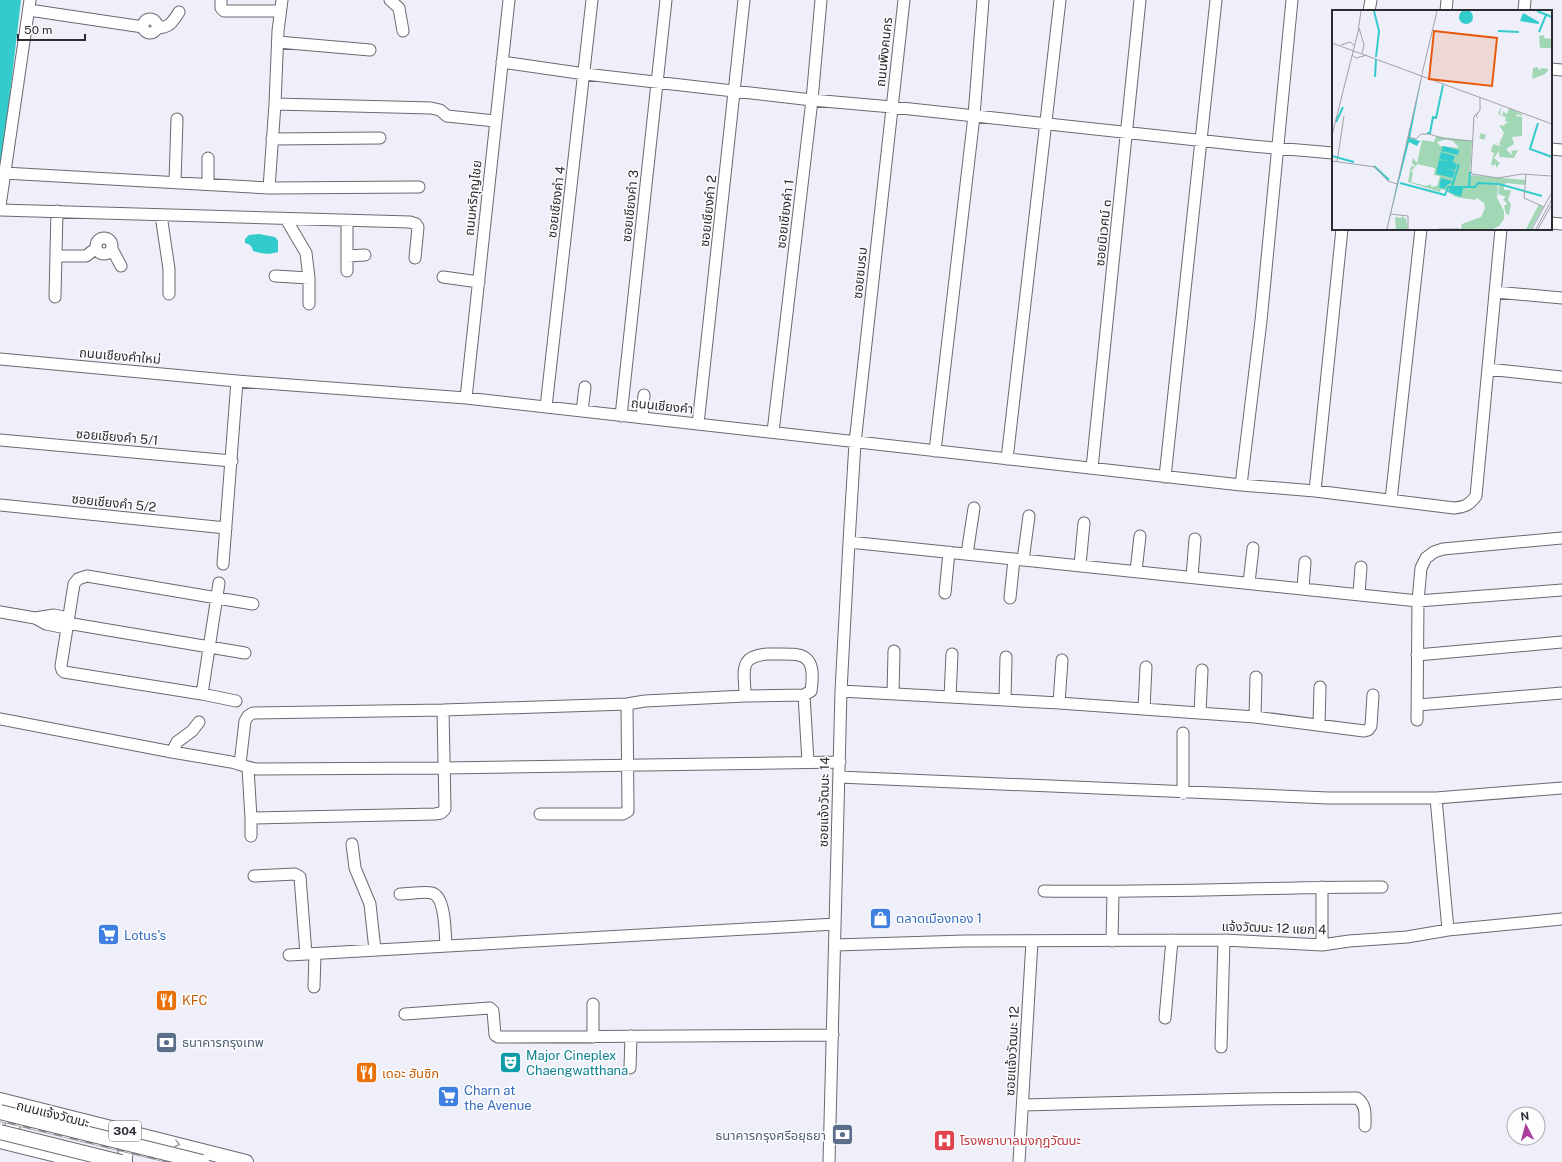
<svg xmlns="http://www.w3.org/2000/svg" width="1562" height="1162" viewBox="0 0 1562 1162" font-family="'Public Sans','Noto Sans Thai',sans-serif">
	<style>
		.water { fill: #34cbcc }
		.lines { fill: none; stroke-linecap: round; stroke-linejoin: round }
		.minor-casing { stroke: #696971; stroke-width: 13 }
		.major-casing { stroke: #696971; stroke-width: 16 }
		.minor { stroke: #fff; stroke-width: 11 }
		.major { stroke: #fff; stroke-width: 14 }
		.rail-casing { stroke: #92929a; stroke-width: 4 }
		.rail { stroke: #fdfdff; stroke-width: 2.5; stroke-dasharray: 8; stroke-linecap: butt }
		.major-bridge-casing { stroke: #696971; stroke-width: 16; stroke-linecap: butt }
		.major-bridge { stroke: #fff; stroke-width: 14 }
		.oneway { stroke: #a0a0a2 }
		.labels { text-anchor: middle; dominant-baseline: central; stroke-width: 3; stroke-linejoin: round; paint-order: stroke }
		.shield { fill: #fdfdff; stroke: #6b6b6e; stroke-width: 1 }
		.shield-label { font-size: 12px; font-weight: bold; fill: #2c2c30 }
		.street-label { font-size: 13px; fill: #2c2c30; stroke: #fdfdff }
		.shop-label { font-size: 13px; fill: #366cbe; stroke: #fdfdff; text-anchor: start }
		.food-label { font-size: 13px; fill: #c56008; stroke: #fdfdff; text-anchor: start }
		.service-label { font-size: 13px; fill: #4e5e75; stroke: #fdfdff; text-anchor: start }
		.culture-label { font-size: 13px; fill: #0d838f; stroke: #fdfdff; text-anchor: start }
		.health-label { font-size: 13px; fill: #be3a42; stroke: #fdfdff; text-anchor: start }
		.inset-river { fill: none; stroke: #34cbcc; stroke-width: 2 }
		.inset-road { fill: none; stroke: #a1a1a9; stroke-width: 1 }
		.view { fill: #e8590c; fill-opacity: 0.15; stroke: #e8590c; stroke-width: 2 }
		.inset-edge { fill: none; stroke: #2c2c30; stroke-width: 2 }
	</style>
	<rect width="100%" height="100%" fill="#efeff9"/>
	<!-- water -->
	<path class="water" d="M0,0H21L0,180Z
		M259,234L275,237L278,241V252C269,255 261,254 253,251C252,246 250,244 245,243V239L249,235Z"/>
	<g class="lines">
		<defs>
			<path id="minor" d="M221,0V8L224,11H280
				M390,0L399,8L403,31
				M29,10L143,27
				M1369,11L1371,0
				M1446,11L1447,0
				M1524,11L1525,0
				M143 26a7 7 0 1 1 14 0a7 7 0 1 1-14 0Z
				M157,28C170,27 172,23 179,12
				M278,42L370,50
				M502,62L585,74L812,100L892,107L1252,146L1333,153
				M1551,69L1562,70
				M275,104L431,108L440,110L447,116L495,121
				M272,139L380,138
				M1551,149L1562,150
				M4,173L269,188L419,187
				M175,182L177,119
				M208,184V158
				M269,188L275,104L278,31L282,0
				M0,206L30,0
				M0,210L410,222L416,224L418,227L415,258
				M161,215L169,269V294
				M286,219L306,253L309,278V304
				M1551,223L1562,224
				M96 246a8 8 0 1 1 16 0a8 8 0 1 1-16 0Z
				M112,249L121,266
				M57,256H86L95,249
				M347,256L365,255
				M347,271V221
				M275,276L309,278
				M443,277L479,282
				M1495,292L1562,298
				M55,297L57,211
				M0,359L237,381L466,398L1241,485L1315,491L1454,508C1465,507 1469,505 1476,496L1501,229
				M1488,369L1562,377
				M466,398L509,0
				M546,407L592,0
				M582,411L585,387
				M621,416L666,0
				M642,418L644,395
				M698,424L744,0
				M773,432L812,100L821,0
				M0,440L232,461
				M935,451L974,116L983,0
				M1007,459L1060,0
				M1092,468L1140,0
				M1165,477L1216,0
				M1241,485L1261,321L1292,0
				M1315,491L1342,229
				M1391,500L1421,229
				M0,505L226,528
				M849,542L1418,601L1562,590
				M967,554L974,508
				M1023,560L1029,516
				M223,564L237,381
				M1080,565L1084,523
				M1136,571L1140,536
				M1192,577L1195,539
				M1249,583L1253,548
				M1303,588L1305,562
				M945,593L949,552
				M1359,594L1361,567
				M1010,598L1014,559
				M0,612L35,618L46,624L66,628
				M35,618L54,615L68,618
				M67,623L245,653
				M768,654C801,654 817,650 811,691L804,695L745,696C745,672 737,656 768,654Z
				M1417,655L1562,642
				M841,691L1059,703L1255,717L1364,731L1368,730L1371,726L1373,695
				M202,694L219,583
				M893,694L894,651
				M804,695L808,762
				M950,697L952,654
				M1005,700L1006,657
				M236,701L202,694L64,672L62,670L61,666L74,584L78,579L87,576L253,604
				M1059,703L1062,660
				M1418,705L1562,693
				M1144,709L1146,667
				M1200,713L1202,670
				M1255,717L1256,677
				M0,719L172,752L231,762C240,764 248,768 257,769L444,768L840,762
				M1417,720L1418,601L1421,568L1426,558L1434,552L1443,549L1562,538
				M1319,724L1320,687
				M172,752L177,742L192,731L199,722
				M240,764L245,721L248,716L253,713L443,710
				M248,768L251,818L435,814L441,813L445,809L443,710L627,704L645,701L745,696
				M839,777L1328,798H1436L1562,788
				M1183,793V733
				M1436,798L1448,930
				M540,814H623L628,811L627,704
				M251,836V818
				M352,844L355,868L370,904L375,950
				M254,876L295,874L300,877L306,954
				M1044,891C1157,893 1270,887 1382,887
				M400,894C409,894 425,891 432,893C446,897 445,934 446,946
				M1112,941L1113,892
				M835,945L965,941L1224,940L1322,945L1349,941L1407,937L1448,930L1562,919
				M1322,945V887
				M289,955L835,924
				M314,987L315,954
				M405,1014L490,1008L493,1011L495,1035L498,1037L833,1035
				M1165,1018L1172,940
				M593,1037V1004
				M1221,1047L1224,940
				M630,1068L631,1036
				M1023,1105L1252,1099L1357,1098C1367,1105 1365,1116 1365,1126
				M829,1162L841,691L849,542L855,443L904,0
				M1019,1162L1032,941"/>
			<path id="major" d="M0,1100L246,1162
				M0,1137L7,1136C14,1127 15,1120 14,1108L10,1106
				M0,1141L85,1162
				M125,1162C124,1152 128,1143 139,1139"/>
		</defs>
		<!-- minor casing -->
		<use href="#minor" class="minor-casing"/>
		<!-- major casing -->
		<use href="#major" class="major-casing"/>
		<!-- minor -->
		<use href="#minor" class="minor"/>
		<!-- major -->
		<use href="#major" class="major"/>
		<defs>
			<path id="rail" d="M0,1120L172,1162"/>
		</defs>
		<!-- rail casing -->
		<use href="#rail" class="rail-casing"/>
		<!-- rail -->
		<use href="#rail" class="rail"/>
		<defs>
			<path id="major-bridge" d="M0,1112L202,1162
				M0,1132L121,1162"/>
		</defs>
		<!-- major-bridge casing -->
		<use href="#major-bridge" class="major-bridge-casing"/>
		<!-- major-bridge -->
		<use href="#major-bridge" class="major-bridge"/>
	</g>
	<!-- one-way arrows -->
	<defs><path id="oneway-chevron" d="M-2-3.5L2.5 0L-2 3.5" fill="none" stroke-width="1.6" stroke-linecap="round" stroke-linejoin="round"/></defs>
	<use class="oneway" href="#oneway-chevron" transform="translate(177 1144) rotate(14)"/>
	<!-- icons -->
	<defs>
		<symbol id="shop-square" viewBox="-11 -11 22 22"><rect x="-9" y="-9" width="18" height="18" rx="4" fill="#3f7fe0" stroke="#fdfdff"/><path d="M-5-2.5h2.3a2.7 3.5 0 0 1 5.4 0H5L5.5 6h-11ZM-1.5-2.5h3a1.5 2.3 0 0 0-3 0Z" fill="#fff"/></symbol>
		<symbol id="supermarket-square" viewBox="-11 -11 22 22"><rect x="-9" y="-9" width="18" height="18" rx="4" fill="#3f7fe0" stroke="#fdfdff"/><path d="M-6-5.5h2.5l.6 2H6L4.5 2H-2.5L-4.4-4H-6ZM-1.5 3.2a1.3 1.3 0 1 0 .1 0ZM3 3.2a1.3 1.3 0 1 0 .1 0Z" fill="#fff"/></symbol>
		<symbol id="restaurant-square" viewBox="-11 -11 22 22"><rect x="-9" y="-9" width="18" height="18" rx="4" fill="#e8710a" stroke="#fdfdff"/><path d="M-5-6h1v4h1v-4h1v4h1v-4h1v5L-1.5 .5V6h-2V.5L-5-1ZM5-6V6H3V1.5H1.5Q1.5-4 5-6Z" fill="#fff"/></symbol>
		<symbol id="bank-square" viewBox="-11 -11 22 22"><rect x="-9" y="-9" width="18" height="18" rx="4" fill="#5c6f8a" stroke="#fdfdff"/><path d="M-6-4H6V4H-6ZM0-2.3a2.3 2.3 0 1 0 0 4.6a2.3 2.3 0 1 0 0-4.6Z" fill="#fff"/></symbol>
		<symbol id="theatre-square" viewBox="-11 -11 22 22"><rect x="-9" y="-9" width="18" height="18" rx="4" fill="#0f9aa8" stroke="#fdfdff"/><path d="M-5-5.5Q0-4 5-5.5V0Q5 5 0 6Q-5 5-5 0ZM-3.3-2.5H-1v1.5H-3.3ZM1-2.5H3.3v1.5H1ZM-2.8 1Q0 5.5 2.8 1Z" fill="#fff"/></symbol>
		<symbol id="hospital-square" viewBox="-11 -11 22 22"><rect x="-9" y="-9" width="18" height="18" rx="4" fill="#e0444e" stroke="#fdfdff"/><path d="M-5-5h3v3.5h4V-5h3V5h-3V1.5h-4V5h-3Z" fill="#fff"/></symbol>
	</defs>
	<g fill-rule="evenodd">
		<use href="#shop-square" x="868" y="906" width="25" height="25"/>
		<use href="#supermarket-square" x="96" y="922" width="25" height="25"/>
		<use href="#restaurant-square" x="154" y="988" width="25" height="25"/>
		<use href="#bank-square" x="154" y="1030" width="25" height="25"/>
		<use href="#theatre-square" x="498" y="1050" width="25" height="25"/>
		<use href="#restaurant-square" x="354" y="1060" width="25" height="25"/>
		<use href="#supermarket-square" x="436" y="1084" width="25" height="25"/>
		<use href="#bank-square" x="830" y="1122" width="25" height="25"/>
		<use href="#hospital-square" x="932" y="1128" width="25" height="25"/>
	</g>
	<g class="labels">
		<!-- shield labels -->
		<rect class="shield" x="109" y="1121" width="32" height="20" rx="3"/>
		<g class="shield-label">
			<text x="125" y="1131">304</text>
		</g>
		<!-- street labels -->
		<g class="street-label">
			<text transform="translate(884 52) rotate(-84)">ถนนพิงคนคร</text>
			<text transform="translate(473 198) rotate(-84)">ถนนหริภุญไชย</text>
			<text transform="translate(556 202) rotate(-83)">ซอยเชียงคำ 4</text>
			<text transform="translate(630 206) rotate(-84)">ซอยเชียงคำ 3</text>
			<text transform="translate(708 211) rotate(-84)">ซอยเชียงคำ 2</text>
			<text transform="translate(785 214) rotate(-83)">ซอยเชียงคำ 1</text>
			<text transform="translate(1103 233) rotate(-84)">ซอยนิเวศน์ ๓</text>
			<text transform="translate(860 273) rotate(-84)">ซอยชมรม</text>
			<text transform="translate(120 356) rotate(5)">ถนนเชียงคำใหม่</text>
			<text transform="translate(662 406) rotate(6)">ถนนเชียงคำ</text>
			<text transform="translate(117 437) rotate(5)">ซอยเชียงคำ 5/1</text>
			<text transform="translate(114 503) rotate(6)">ซอยเชียงคำ 5/2</text>
			<text transform="translate(824 802) rotate(-89)">ซอยแจ้งวัฒนะ 14</text>
			<text transform="translate(1274 928) rotate(2)">แจ้งวัฒนะ 12 แยก 4</text>
			<text transform="translate(1012 1051) rotate(-87)">ซอยแจ้งวัฒนะ 12</text>
			<text transform="translate(53 1114) rotate(14)">ถนนแจ้งวัฒนะ</text>
		</g>
		<!-- shop labels -->
		<g class="shop-label">
			<text x="896" y="918">ตลาดเมืองทอง 1</text>
			<text x="124" y="935">Lotus's</text>
			<text x="464" y="1090">Charn at<tspan x="464" dy="15">the Avenue</tspan></text>
		</g>
		<!-- food labels -->
		<g class="food-label">
			<text x="182" y="1000">KFC</text>
			<text x="382" y="1073">เดอะ ฮันซิก</text>
		</g>
		<!-- service labels -->
		<g class="service-label">
			<text x="182" y="1042">ธนาคารกรุงเทพ</text>
			<text x="826" y="1135" text-anchor="end">ธนาคารกรุงศรีอยุธยา</text>
		</g>
		<!-- culture labels -->
		<g class="culture-label">
			<text x="526" y="1055">Major Cineplex<tspan x="526" dy="15">Chaengwatthana</tspan></text>
		</g>
		<!-- health labels -->
		<g class="health-label">
			<text x="960" y="1140">โรงพยาบาลมงกุฎวัฒนะ</text>
		</g>
	</g>
	<!-- overview -->
	<g transform="translate(1332 10)">
		<rect width="220" height="220" fill="#efeff9"/>
		<path d="M212,25V28L220,29V38H208L207,26ZM206,57L207,61L209,58L217,59L213,64L200,69L201,58ZM170,95L168,104L171,105V101L175,104L177,98L190,104V106L185,104L184,106L190,107V126L180,127L182,134L174,139L181,146L179,141L186,140L182,148L167,147V141L162,148L168,153L164,158V154L161,156L159,154L162,143L159,142L161,134L168,136L169,135L143,127H142V122V127L147,128L149,123L154,125L152,130L167,134L172,123L167,115L171,116L176,112L173,111L174,107L166,104ZM104,126L140,131L138,165L193,170V175L174,173L172,176V180H179L176,190L179,194L177,205L174,204L172,196L175,194L171,189L174,187L166,184L167,174H169L162,173L166,174L165,188L172,201V209L167,216L161,219H129L130,214L149,207L153,198L152,193L145,188L143,190L124,187L113,180L109,179L108,182L76,172L79,156L83,157L79,161L81,163L79,172L94,176L99,174V177L105,176L108,166L102,165L103,158L85,154L84,157L80,153L81,148L85,153L90,130L102,132ZM114,129L121,131L127,138L108,136L105,132ZM207,194L211,197L199,219H194ZM70,206L74,209L76,219H64L63,207L70,208Z" fill="#a1d7b4" fill-rule="evenodd"/>
		<path d="M127 7a7 7 0 1 1 14 0a7 7 0 1 1-14 0ZM191,3L207,12V14L188,11ZM90,66L78,128L88,131L85,136L77,132L55,219ZM111,136L127,140L126,145L109,141ZM109,142L123,146L121,152L125,154L123,160L113,159L123,161L121,168L104,164L107,150L117,151L107,149ZM109,168L120,171L121,172L115,175L112,179L107,177ZM118,178H131L129,187L116,182Z" fill="#34cbcc"/>
		<path class="inset-river" d="M42,1L47,21L44,47M205,1L220,7M166,21L187,22M207,22L214,5M43,67L44,49M4,112L11,97M206,113L198,139L220,147M95,123H98L101,107L104,108L111,75M0,146L22,152M42,156L57,170M68,173L113,185L116,177H120M120,177H143L146,173L167,174L210,186M120,177L127,154M137,177L138,162"/>
		<path class="inset-road" d="M27,18L32,35L30,43M0,33L220,114M9,35L18,32L23,36M20,45L24,48L35,45M90,64L105,1M146,108L144,106L148,100V87M0,125L26,22L29,1M76,127L84,129L89,124H97L113,129L141,131M0,151L43,157L56,171L65,174M5,152L12,106M139,161L140,164L166,168L190,164L219,166L220,164M139,161L142,106L147,102M194,164L192,188L212,197M58,204L76,206V219M55,219L90,65M107,219H127M200,219L220,182M204,219L220,189M206,219L220,194"/>
		<path class="view" d="M102,21L165,28L160,76L97,69Z"/>
		<rect width="220" height="220" class="inset-edge"/>
	</g>
	<!-- north arrow -->
	<g transform="translate(1526 1126) rotate(354)"><circle r="19" fill="#fdfdff" stroke="#a9a9ac"/>
	<path d="M0-3L7 15L0 10L-7 15Z" fill="#aa3e9d"/>
	<text y="-6" font-size="11" font-weight="bold" text-anchor="middle" fill="#2c2c30">N</text>
	</g>
	<!-- scale -->
	<path d="M18 34v6h67v-6" fill="none" stroke="#2c2c30" stroke-width="2"/>
	<text x="24" y="34" font-size="12" fill="#2c2c30" stroke="#fdfdff" stroke-width="3" paint-order="stroke">50 m</text>
</svg>
